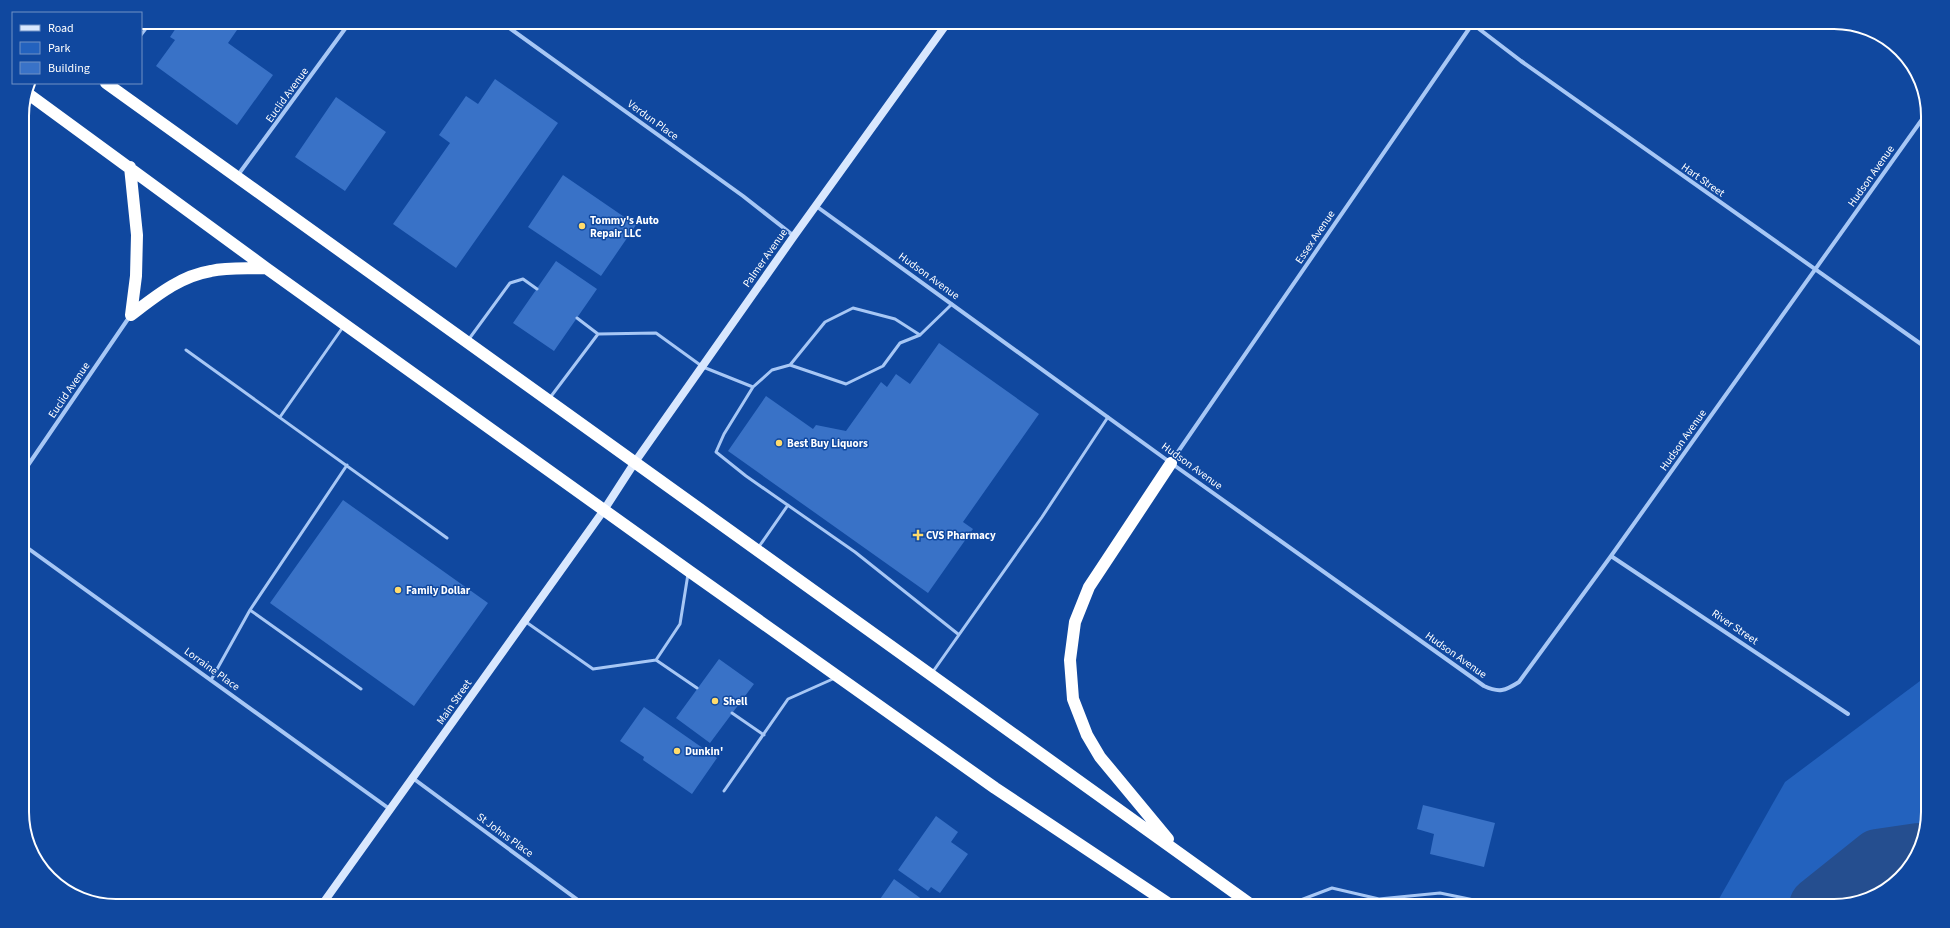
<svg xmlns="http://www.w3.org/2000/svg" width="1950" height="928" viewBox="0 0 1950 928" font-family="'Source Sans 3',sans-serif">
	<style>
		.green { fill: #2362be }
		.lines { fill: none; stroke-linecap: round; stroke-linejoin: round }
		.river { stroke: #254e8f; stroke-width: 58 }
		.building { fill: #3972c7 }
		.lane { stroke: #a7c7f5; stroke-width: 3 }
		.street { stroke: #a7c7f5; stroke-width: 4 }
		.secondary { stroke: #d8e7fe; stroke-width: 8 }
		.highway { stroke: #fff; stroke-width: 12 }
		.poi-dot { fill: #ffdb6c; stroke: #10489f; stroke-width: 1.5 }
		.labels { text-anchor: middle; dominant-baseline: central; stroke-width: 3; stroke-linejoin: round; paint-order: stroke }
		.street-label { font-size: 11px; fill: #fff; stroke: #10489f }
		.poi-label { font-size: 11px; font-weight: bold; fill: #fff; stroke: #10489f; text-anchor: start }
		.rim { fill: none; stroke: #fff; stroke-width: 2 }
	</style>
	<rect width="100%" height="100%" fill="#10489f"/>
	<!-- green -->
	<path class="green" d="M1928,675V812L1918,853L1886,890L1834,906H1715L1785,782Z"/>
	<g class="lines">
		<!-- river -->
		<path class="river" d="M1818,906L1878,858L1919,852"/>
	</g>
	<!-- building -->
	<path class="building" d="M180,22L186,25L188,22H209L211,24L212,22H225L237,30L228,43L273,75L237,125L156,66L175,40L170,37Z
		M495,79L558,123L456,268L393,224L450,143L439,135L466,96L478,104Z
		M336,97L386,132L345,191L295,157Z
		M563,175L636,225L601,276L528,227Z
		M556,261L597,289L554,351L513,323Z
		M939,343L1039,414L963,522L973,529L928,593L728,451L766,396L813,429L816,425L846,431L881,382L887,387L896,374L910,384Z
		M343,500L488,603L414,706L270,603Z
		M719,659L754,684L710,743L676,718Z
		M644,707L717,758L692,794L643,760L644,757L620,741Z
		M1423,805L1495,823L1484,867L1430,854L1434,834L1417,829Z
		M936,816L958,832L951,842L968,854L940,893L931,887L928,891L898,870Z
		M894,879L923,900L919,906H884L878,902Z
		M1444,901L1463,905V906H1443Z"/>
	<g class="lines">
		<!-- lane -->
		<path class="lane" d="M141,35L151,22
			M952,304L920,335L895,319L853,308L825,322L790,365L772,370L753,387L724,434L716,452L746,476L855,552L958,634
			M577,318L598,334
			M469,339L510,283L523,279L537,289
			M186,350L447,538
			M790,365L846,384L883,366L900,343L920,335
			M549,399L598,334L656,333L703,367L753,387
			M280,417L343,327
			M758,548L788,505
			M250,610L361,689
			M526,622L593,669L656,660L697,688
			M656,660L680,624L688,574
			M932,673L1042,517L1108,417
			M211,680L250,610L347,465
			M732,713L764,735
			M724,791L788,699L835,678
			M1379,899L1386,906
			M1285,906L1332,888L1379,899L1440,893L1503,906"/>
		<!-- street -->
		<path class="street" d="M501,22L743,196L794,236
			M1470,22L1521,61L1928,349
			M238,175L350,22
			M816,206L1171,463L1484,686C1499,693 1505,691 1519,682L1611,556L1928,111
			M1171,462L1473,23
			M22,474L130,316
			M22,544L391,810
			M1611,556L1848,714
			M414,779L586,906"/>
		<!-- secondary -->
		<path class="secondary" d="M321,906L604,510L635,462L794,236L948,22"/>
		<!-- highway -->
		<path class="highway" d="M106,83L1253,906
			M27,93L266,268L689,571L995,788L1172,906
			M130,167L137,235L136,276L131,315
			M131,315C156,296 180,276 211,271C228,267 248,269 266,268
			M1168,839L1100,757L1087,735L1073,699L1070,660L1075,622L1089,587L1171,463"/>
	</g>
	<!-- markers -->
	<g class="poi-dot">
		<circle cx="582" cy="226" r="4"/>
		<circle cx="779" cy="443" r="4"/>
		<path d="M916 529h4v4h4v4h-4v4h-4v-4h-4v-4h4z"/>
		<circle cx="398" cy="590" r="4"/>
		<circle cx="715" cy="701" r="4"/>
		<circle cx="677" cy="751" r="4"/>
	</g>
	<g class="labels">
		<!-- street labels -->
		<g class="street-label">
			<text transform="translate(287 95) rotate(-54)">Euclid Avenue</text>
			<text transform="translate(653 120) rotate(36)">Verdun Place</text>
			<text transform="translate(1871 176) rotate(-55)">Hudson Avenue</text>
			<text transform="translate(1703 180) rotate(35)">Hart Street</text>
			<text transform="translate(1315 237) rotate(-56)">Essex Avenue</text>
			<text transform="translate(765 258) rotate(-55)">Palmer Avenue</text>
			<text transform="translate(929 276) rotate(36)">Hudson Avenue</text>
			<text transform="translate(69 390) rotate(-56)">Euclid Avenue</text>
			<text transform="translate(1683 440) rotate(-55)">Hudson Avenue</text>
			<text transform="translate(1192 466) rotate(36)">Hudson Avenue</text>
			<text transform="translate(1735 627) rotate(34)">River Street</text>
			<text transform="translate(1456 655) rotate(35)">Hudson Avenue</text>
			<text transform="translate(212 669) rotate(36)">Lorraine Place</text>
			<text transform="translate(454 702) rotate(-55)">Main Street</text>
			<text transform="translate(505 835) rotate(36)">St Johns Place</text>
		</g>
		<!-- poi labels -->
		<g class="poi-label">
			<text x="590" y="220">Tommy's Auto<tspan x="590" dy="13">Repair LLC</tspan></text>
			<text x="787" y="443">Best Buy Liquors</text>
			<text x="926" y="535">CVS Pharmacy</text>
			<text x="406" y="590">Family Dollar</text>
			<text x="723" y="701">Shell</text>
			<text x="685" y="751">Dunkin'</text>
		</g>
	</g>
	<!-- crop -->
	<path d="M0 0H1950V928H0ZM116 29H1834A87 87 0 0 1 1921 116V812A87 87 0 0 1 1834 899H116A87 87 0 0 1 29 812V116A87 87 0 0 1 116 29Z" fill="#10489f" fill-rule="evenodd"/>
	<path class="rim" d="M116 29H1834A87 87 0 0 1 1921 116V812A87 87 0 0 1 1834 899H116A87 87 0 0 1 29 812V116A87 87 0 0 1 116 29Z"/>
	<!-- legend -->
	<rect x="12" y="12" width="130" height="72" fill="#10489f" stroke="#7091c5"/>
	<rect x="20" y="25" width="20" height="6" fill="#d8e7fe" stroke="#7091c5"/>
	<text x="48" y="32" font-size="12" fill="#ffffff">Road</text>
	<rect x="20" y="42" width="20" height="12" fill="#2362be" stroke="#7091c5"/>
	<text x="48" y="52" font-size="12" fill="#ffffff">Park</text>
	<rect x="20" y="62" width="20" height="12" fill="#3972c7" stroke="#7091c5"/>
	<text x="48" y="72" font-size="12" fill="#ffffff">Building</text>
</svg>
